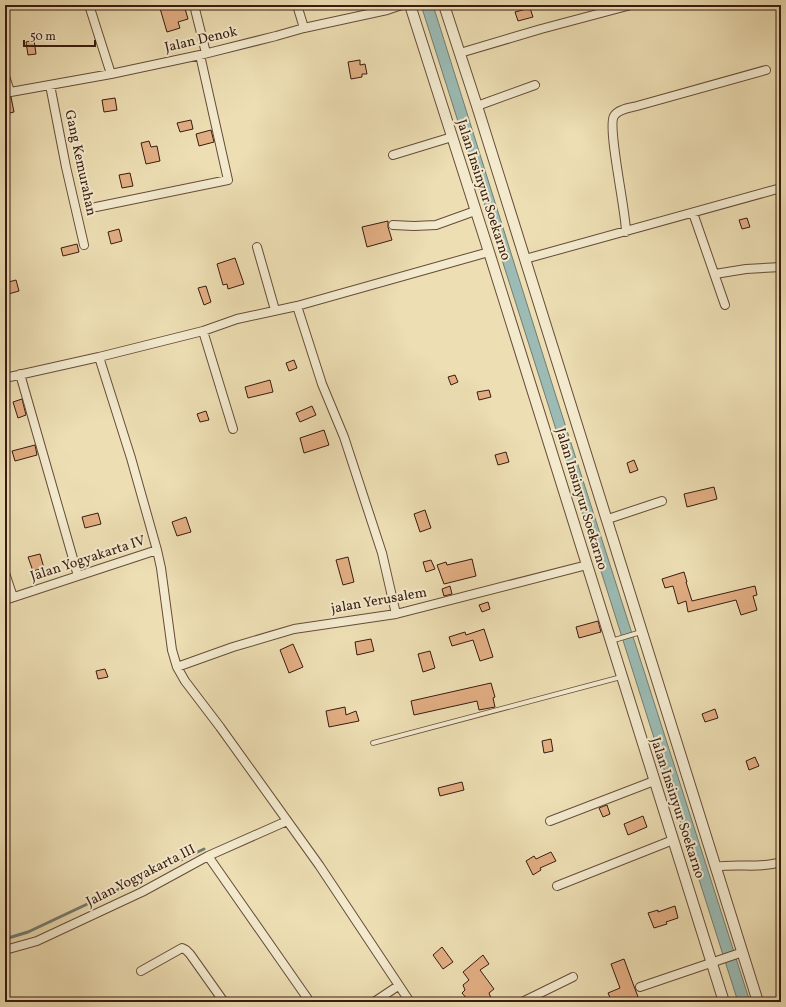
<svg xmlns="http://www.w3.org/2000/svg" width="786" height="1007" viewBox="0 0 786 1007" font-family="Vollkorn,serif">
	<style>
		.water { fill: #9bbbb4; stroke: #747b72 }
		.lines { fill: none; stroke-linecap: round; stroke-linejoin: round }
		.stream { stroke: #747b72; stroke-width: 3 }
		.building { fill: #e2ae83; stroke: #391b10 }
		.service-casing { stroke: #664c39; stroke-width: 5.5 }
		.minor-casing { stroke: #664c39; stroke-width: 10 }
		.tertiary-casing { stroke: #664c39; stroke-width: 12 }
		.service { stroke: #f3eace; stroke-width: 4 }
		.minor { stroke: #f3eace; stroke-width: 8 }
		.tertiary { stroke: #f3eace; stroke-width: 10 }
		.labels { text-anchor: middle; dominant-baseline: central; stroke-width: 4; stroke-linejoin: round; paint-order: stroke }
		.street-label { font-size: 14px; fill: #391b10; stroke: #f3eace }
	</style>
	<rect width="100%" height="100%" fill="#eddeb3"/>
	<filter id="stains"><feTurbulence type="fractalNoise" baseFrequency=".005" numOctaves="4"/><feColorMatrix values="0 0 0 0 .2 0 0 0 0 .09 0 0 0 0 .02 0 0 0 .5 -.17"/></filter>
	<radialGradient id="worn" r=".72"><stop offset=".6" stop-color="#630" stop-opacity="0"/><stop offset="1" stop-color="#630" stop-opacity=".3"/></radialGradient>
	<!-- water -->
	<path class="water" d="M421,5H433L554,390L750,1002H738Z"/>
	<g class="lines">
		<!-- stream -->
		<path class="stream" d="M5,939L28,932L204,849"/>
	</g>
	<!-- building -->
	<path class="building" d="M159,5H184L188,19L178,22L180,28L167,32Z
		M530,8L533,17L518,21L515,12Z
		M34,40L36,54L28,55L26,42Z
		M360,60V65L365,64L367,74H362V77L351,79L348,62Z
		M11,97L14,112L5,114V98Z
		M115,98L117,110L104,112L102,100Z
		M191,120L193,129L180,132L177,123Z
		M211,130L214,142L199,146L196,134Z
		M149,141L151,147L157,146L160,161L146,164L141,143Z
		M130,173L133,186L122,188L119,175Z
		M747,218L750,227L742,229L739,220Z
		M388,221V227L392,240L367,247L362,227Z
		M119,229L122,241L111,244L108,232Z
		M77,244L79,252L63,256L61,248Z
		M235,258L244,284L228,289L227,284L223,285L217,264Z
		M16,280L19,291L5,295V283Z
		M206,286L211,302L204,305L198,288Z
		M294,360L297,368L289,371L286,363Z
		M455,375L458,382L451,385L448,377Z
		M270,380L273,392L248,398L245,387Z
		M489,390L491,397L479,400L477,392Z
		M22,399L26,415L18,418L13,402Z
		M312,406L316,415L300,422L296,413Z
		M206,411L209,420L200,422L197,414Z
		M324,430L329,445L304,453L300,438Z
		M35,445L37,455L15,461L12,451Z
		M506,452L509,462L498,465L495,455Z
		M634,460L638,470L630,473L627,463Z
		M714,487L717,499L687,507L684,494Z
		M425,510L431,528L420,532L414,514Z
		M98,513L101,524L85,528L82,517Z
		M186,517L191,532L177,536L172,522Z
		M40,554L44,568L33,571L28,557Z
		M348,557L354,582L343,585L336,560Z
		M472,559L476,576L444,584L437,565L446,562L447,565Z
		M431,560L435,569L426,572L423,562Z
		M684,572L687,582H686L692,601L755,586L757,595L753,596L757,610L741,615L736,600L688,612L686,601L678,604L673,586L665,588L662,579Z
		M450,586L452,594L444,596L442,589Z
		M488,602L490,609L482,612L479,605Z
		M598,621L601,632L579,638L576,627Z
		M484,629L493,657L480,661L473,640L452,646L449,637L465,632L466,635Z
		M371,639L374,651L357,655L355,642Z
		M293,644L303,667L289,673L280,650Z
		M430,651L435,668L423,672L418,654Z
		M105,669L108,677L98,679L96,671Z
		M491,683L495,697L493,698L495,707L479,710L477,701L414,715L411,701Z
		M345,707L346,715L356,711L359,721L329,727L326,711Z
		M715,709L718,718L705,722L702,714Z
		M551,739L553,751L544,753L542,741Z
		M755,757L759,766L749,770L746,761Z
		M462,782L464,790L440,796L438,788Z
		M607,805L610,814L603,817L599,808Z
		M643,816L647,827L628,835L624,824Z
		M551,852L556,861L540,868L541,870L533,875L526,861L534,856L536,859Z
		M675,906L678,918L666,922L667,924L654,928L648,913L658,910V912Z
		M442,947L453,962L443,969L433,955Z
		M483,955L489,964L480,970L494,989L489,993L491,998L484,1002H473L471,998L468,1000L462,993L465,990L463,985L469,980L463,972Z
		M624,959L635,989L640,1002H612L608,993L620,988L611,964Z"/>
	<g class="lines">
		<defs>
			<path id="service" d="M611,641L641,632
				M373,743L621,677"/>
			<path id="minor" d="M89,5L111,74
				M194,5L206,53
				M297,5L304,28
				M460,53L541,29L631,5
				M5,76L10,92
				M50,85L66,167L84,245
				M5,93L111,74L200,55L276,36L304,28L387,10L402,5
				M477,106L535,85
				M393,155L452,137
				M96,207L228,180L200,55
				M693,213L725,305
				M393,225L414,226L436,225L475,211
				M626,232C626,211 607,127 614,116C618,109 630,108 637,106L766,70
				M257,247L275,310
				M525,259L781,188
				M715,274L746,269L781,267
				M297,306L322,384L344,437L382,553L396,614
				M203,331L233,429
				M99,357L131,458L157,550L161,568L172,650L177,667L185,681L220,727L319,865L410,1002
				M20,374L78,576
				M5,378L99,357L203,331L237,319L297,306L489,252
				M608,519L662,501
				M5,573L13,597
				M5,600L157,550
				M177,667L233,647L294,629L396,614L587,565
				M550,821L654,781
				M208,856L310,1002
				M715,867C737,863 759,869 781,862
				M557,886L673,840
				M5,950L37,941L142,892L208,856L287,821
				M141,971L182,948L186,950L190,954L224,1002
				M640,987L743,952
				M374,1002L398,986
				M522,1002L573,977"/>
			<path id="tertiary" d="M410,5L489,252L724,1002
				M444,5L477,106L758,1002"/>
		</defs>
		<!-- service casing -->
		<use href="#service" class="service-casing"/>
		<!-- minor casing -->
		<use href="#minor" class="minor-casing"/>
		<!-- tertiary casing -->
		<use href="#tertiary" class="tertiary-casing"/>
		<!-- service -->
		<use href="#service" class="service"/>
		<!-- minor -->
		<use href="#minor" class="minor"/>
		<!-- tertiary -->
		<use href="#tertiary" class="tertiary"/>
	</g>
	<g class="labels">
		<!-- street labels -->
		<g class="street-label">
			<text transform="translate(201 40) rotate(-13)">Jalan Denok</text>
			<text transform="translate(80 163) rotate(78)">Gang Kemurahan</text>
			<text transform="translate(483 190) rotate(72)">Jalan Insinyur Soekarno</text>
			<text transform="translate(581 499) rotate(73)">Jalan Insinyur Soekarno</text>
			<text transform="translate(88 559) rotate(-18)">Jalan Yogyakarta IV</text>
			<text transform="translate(379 601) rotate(-10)">jalan Yerusalem</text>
			<text transform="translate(677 808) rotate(72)">Jalan Insinyur Soekarno</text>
			<text transform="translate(141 876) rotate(-27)">Jalan Yogyakarta III</text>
		</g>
	</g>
	<!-- margin -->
	<rect width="786" height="1007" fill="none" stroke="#eddeb3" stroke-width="20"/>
	<rect x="6" y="6" width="774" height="995" fill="none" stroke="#391b10" stroke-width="2"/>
	<rect x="10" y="10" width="766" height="987" fill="none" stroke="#391b10"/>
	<!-- scale -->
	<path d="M24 40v6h71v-6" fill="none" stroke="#391b10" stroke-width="2"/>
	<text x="30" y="40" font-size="12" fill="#391b10" stroke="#f3eace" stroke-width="3" paint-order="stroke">50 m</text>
	<rect width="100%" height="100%" filter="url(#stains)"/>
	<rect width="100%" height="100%" fill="url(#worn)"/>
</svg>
